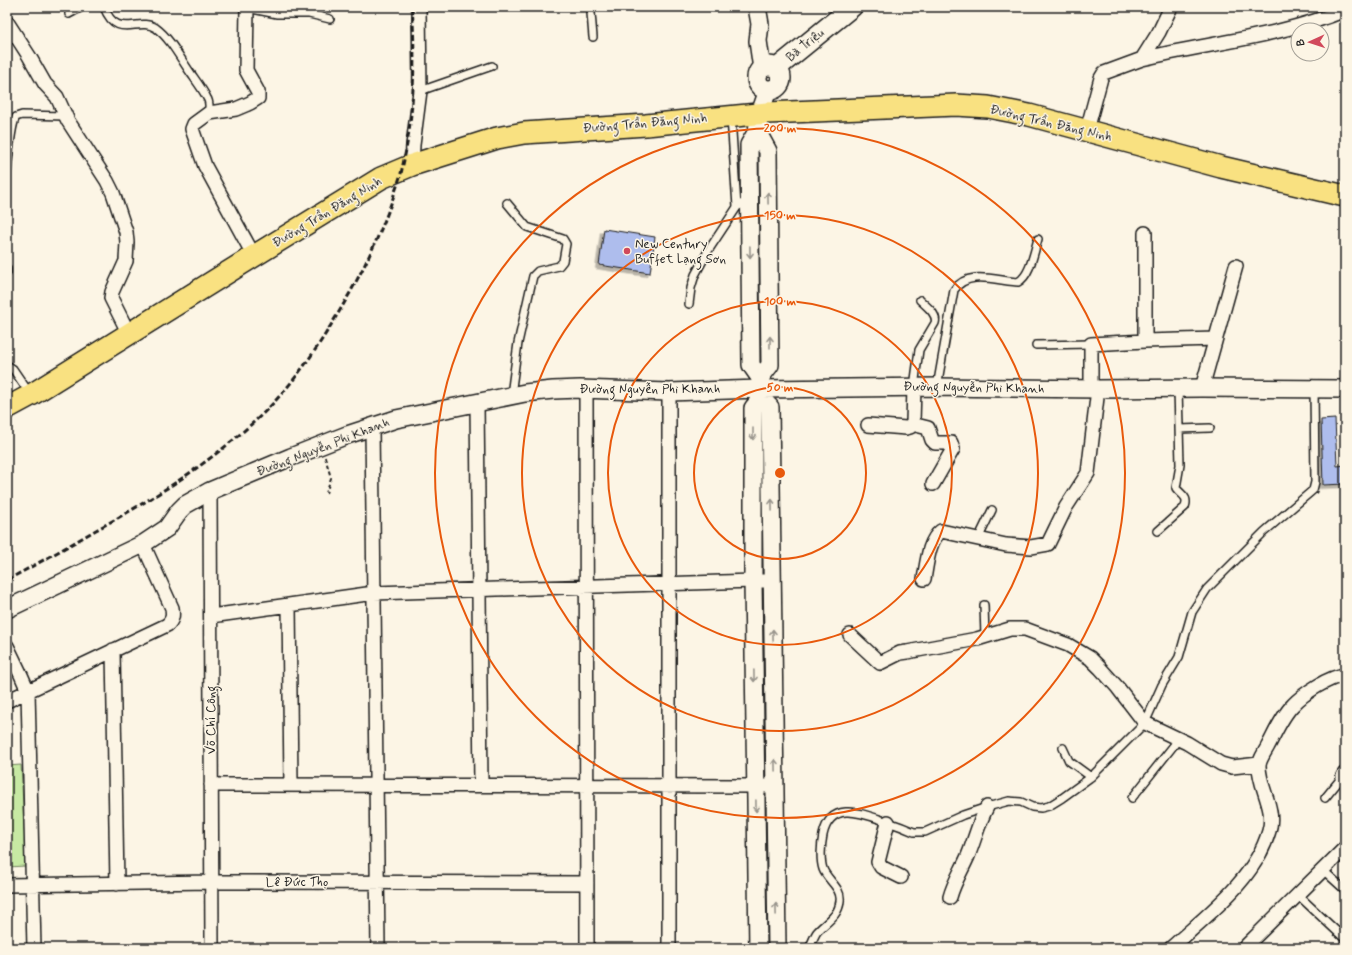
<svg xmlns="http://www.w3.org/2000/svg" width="1352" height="955" viewBox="0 0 1352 955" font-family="Mynerve,sans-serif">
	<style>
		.green { fill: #c7e9a3; stroke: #728260 }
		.building { fill: #aebded; stroke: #1c1c1c; filter: url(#shadow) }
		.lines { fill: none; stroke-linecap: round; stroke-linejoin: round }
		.service-casing { stroke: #1c1c1c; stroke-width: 10 }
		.minor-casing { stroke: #1c1c1c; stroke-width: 16 }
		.tertiary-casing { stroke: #1c1c1c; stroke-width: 20 }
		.secondary-casing { stroke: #1c1c1c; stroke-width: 22 }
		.primary-casing { stroke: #1c1c1c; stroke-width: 24 }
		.path { stroke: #1c1c1c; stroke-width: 2; stroke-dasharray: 4 3; stroke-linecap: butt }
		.service { stroke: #fcf5e5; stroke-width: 7 }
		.minor { stroke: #fcf5e5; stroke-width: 13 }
		.tertiary { stroke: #fcf5e5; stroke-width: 17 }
		.secondary { stroke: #fcf5e5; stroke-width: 19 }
		.primary { stroke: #f9e181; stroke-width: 21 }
		.rail { stroke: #1c1c1c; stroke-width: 3; stroke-dasharray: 6 3; stroke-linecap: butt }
		.oneway { stroke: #97938b }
		.ring { fill: none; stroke: #e8590c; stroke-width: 2 }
		.poi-dot { fill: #d1495b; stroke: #fcf5e5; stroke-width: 1.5 }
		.labels { text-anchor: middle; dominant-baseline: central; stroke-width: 3; stroke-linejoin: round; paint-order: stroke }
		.street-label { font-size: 13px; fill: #1c1c1c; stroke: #fcf5e5 }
		.poi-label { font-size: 13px; fill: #1c1c1c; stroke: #fcf5e5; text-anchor: start }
		.centre { fill: #e8590c; stroke: #fcf5e5; stroke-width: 2 }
		.ring-label { font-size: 12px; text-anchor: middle; font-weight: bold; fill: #e8590c; stroke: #fcf5e5; stroke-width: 3; stroke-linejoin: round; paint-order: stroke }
	</style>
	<defs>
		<filter id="shadow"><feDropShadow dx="-3.5" dy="3.5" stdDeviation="0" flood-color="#0004"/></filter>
	</defs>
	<rect width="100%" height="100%" fill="#fcf5e5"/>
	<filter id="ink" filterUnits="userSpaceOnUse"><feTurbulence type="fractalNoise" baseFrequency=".025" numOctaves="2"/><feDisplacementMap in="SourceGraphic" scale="8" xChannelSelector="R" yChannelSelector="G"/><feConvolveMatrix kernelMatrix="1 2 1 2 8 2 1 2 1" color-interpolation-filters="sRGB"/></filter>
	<g filter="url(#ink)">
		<!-- green -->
		<path class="green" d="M21,765L26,866L7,867V766Z"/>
		<!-- building -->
		<path class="building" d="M604,229L655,237L650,273L599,265Z
			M1335,419L1337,466L1345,465V484L1323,485L1321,420Z"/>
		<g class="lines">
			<defs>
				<path id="service" d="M104,7C117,41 138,16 156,28C171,39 181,60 192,75C197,82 203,90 207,98C210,102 209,108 209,113
					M247,8L277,14H309L330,19
					M591,13L593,37
					M69,14L82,7
					M420,91L492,66
					M731,117L737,207
					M7,173C8,162 11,125 16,117L22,115L65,116
					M507,203L527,227L563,239L566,244L563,261L559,266L538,271L533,276L518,343L511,395
					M7,269V273
					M689,304L691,288L695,275L708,251L737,207L749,199
					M1036,345L1091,344
					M7,365L13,369L30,394
					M914,387L919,350L935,323C938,314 926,306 920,300
					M937,387L954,290C968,269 997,281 1018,282C1030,276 1034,252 1038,239
					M1179,429L1210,428
					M1158,531L1185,507C1189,496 1181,495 1176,488L1180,465L1178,389
					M978,539L992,510
					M984,605L985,637
					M1063,748L1069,761L1091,777
					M1132,798L1178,740
					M1325,798L1343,776
					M1323,870L1345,890
					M1298,895L1345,939
					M809,948C812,943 814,936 817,932C826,922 839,916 840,901C842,888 827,880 823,869C820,860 821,845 823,835C831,799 863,814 888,822C897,825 905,828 914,832H925L963,815L987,807L1009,801L1021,802L1032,807L1041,808L1049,806L1062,798L1091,777L1145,723L1162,685L1179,657L1192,612L1207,589L1264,532L1313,490L1315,482L1314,388
					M1107,948H1113"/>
				<path id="minor" d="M247,7L246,70L258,92V98L250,103L236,109L209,113L194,124L192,129L205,166L254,256
					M7,22L29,56L45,84L57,97L68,121L107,181L113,193L126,232L127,242L126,261L112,292L111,298L129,334
					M1142,59C1209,43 1280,37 1345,10
					M1087,130L1101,78L1104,73L1142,59L1159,32L1171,7
					M412,165L413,145L420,91L419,7
					M1145,341V233
					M1202,388L1236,266
					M1091,389V344L1145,341L1215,339
					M586,390L587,948
					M477,403L481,785
					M912,424L928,428L932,440L935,443H951L953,449L933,484
					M868,425L906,428L910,427L913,423L914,387
					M372,427L378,948
					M210,491L212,948
					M924,579C927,564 928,541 941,531L1006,545L1031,547L1048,544L1066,507L1088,473L1098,389
					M289,605L291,785
					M211,616L374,593L753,581H773
					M850,635L880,663L900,653L907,652L977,639L1010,629H1025L1068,645L1090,658L1100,668L1118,688L1145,723L1187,743L1221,764L1232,767L1259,764
					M7,646L21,675L28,691L34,948
					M113,650L117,884
					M7,701L167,625C173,620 173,615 172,608L143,544
					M1345,773L1343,776L1345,779
					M211,785L775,786
					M888,822L878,862L881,867L901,877
					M7,885L212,882L587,883
					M950,897C954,882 962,870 968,856C975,839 978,824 987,807
					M1245,947L1345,848
					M669,948V392
					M1171,948C1207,915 1255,880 1269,831C1276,808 1259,788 1259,766C1259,760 1265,752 1268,746C1275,733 1282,716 1293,705C1304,693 1329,677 1345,675"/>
				<path id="tertiary" d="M757,7L760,24L758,41L762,69
					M757,131L768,151L769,273L770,365L760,378
					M761,398L770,407L777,948
					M7,609L143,544L167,528L179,511L185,505L210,491L291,457L347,435L396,419L525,393L553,390L580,389L669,392L761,389L937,387L1098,389L1202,388L1345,389
					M758,948L753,581V408L761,398L760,378L751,365L749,145L757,131L760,113L768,90"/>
				<path id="secondary" d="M757 78a12 12 0 1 1 24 0a12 12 0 1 1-24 0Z
					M777,68L852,7"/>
				<path id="primary" d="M7,408L31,395L254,256L381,178L412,165L497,138L524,133L646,125L767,113L956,105L988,107L1029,115L1221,167L1345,196"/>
			</defs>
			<!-- service casing -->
			<use href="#service" class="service-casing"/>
			<!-- minor casing -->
			<use href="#minor" class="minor-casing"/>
			<!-- tertiary casing -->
			<use href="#tertiary" class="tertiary-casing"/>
			<!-- secondary casing -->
			<use href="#secondary" class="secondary-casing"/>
			<!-- primary casing -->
			<use href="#primary" class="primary-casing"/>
			<!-- path -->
			<path class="path" d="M325,457L331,478L326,493"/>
			<!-- service -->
			<use href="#service" class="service"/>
			<!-- minor -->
			<use href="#minor" class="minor"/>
			<!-- tertiary -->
			<use href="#tertiary" class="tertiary"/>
			<!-- secondary -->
			<use href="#secondary" class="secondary"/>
			<!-- primary -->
			<use href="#primary" class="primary"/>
			<!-- rail -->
			<path class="rail" d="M7,580C37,564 67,547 96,530C153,499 207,465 255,421C287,392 312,357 334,320C358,281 378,241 393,198C396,188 400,179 402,169C414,117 416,60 412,7"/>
		</g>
		<!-- one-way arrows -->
		<defs><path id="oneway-shaft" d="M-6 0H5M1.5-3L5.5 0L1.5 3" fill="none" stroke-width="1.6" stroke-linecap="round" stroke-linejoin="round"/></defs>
		<g class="oneway">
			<use href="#oneway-shaft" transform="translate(768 198) rotate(-91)"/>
			<use href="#oneway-shaft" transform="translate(750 252) rotate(89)"/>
			<use href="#oneway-shaft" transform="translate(770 342) rotate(-90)"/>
			<use href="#oneway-shaft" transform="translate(753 434) rotate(90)"/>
			<use href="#oneway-shaft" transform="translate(772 505) rotate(-91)"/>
			<use href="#oneway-shaft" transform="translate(773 635) rotate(-91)"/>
			<use href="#oneway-shaft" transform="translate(754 676) rotate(89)"/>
			<use href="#oneway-shaft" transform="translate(775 765) rotate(-91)"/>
			<use href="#oneway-shaft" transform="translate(756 806) rotate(89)"/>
			<use href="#oneway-shaft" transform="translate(776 909) rotate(-91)"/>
		</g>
	</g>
	<!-- distance rings -->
	<g class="ring">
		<circle cx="780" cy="473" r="86"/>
		<circle cx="780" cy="473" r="172"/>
		<circle cx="780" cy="473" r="258"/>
		<circle cx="780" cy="473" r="345"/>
	</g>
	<!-- markers -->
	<circle class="poi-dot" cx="627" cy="251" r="4"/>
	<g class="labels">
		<!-- street labels -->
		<g class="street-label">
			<text transform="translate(805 45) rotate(-39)">Bà Triệu</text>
			<text transform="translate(645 123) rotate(-5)">Đường Trần Đăng Ninh</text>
			<text transform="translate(1051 123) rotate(13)">Đường Trần Đăng Ninh</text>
			<text transform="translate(327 212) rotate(-31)">Đường Trần Đăng Ninh</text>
			<text transform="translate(974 388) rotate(1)">Đường Nguyễn Phi Khanh</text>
			<text x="650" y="389">Đường Nguyễn Phi Khanh</text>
			<text transform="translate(323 447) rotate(-21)">Đường Nguyễn Phi Khanh</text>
			<text transform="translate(211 720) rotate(-90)">Võ Chí Công</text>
			<text x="297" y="882">Lê Đức Thọ</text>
		</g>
		<!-- poi labels -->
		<g class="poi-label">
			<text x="635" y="244">New Century<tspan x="635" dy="15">Buffet Lạng Sơn</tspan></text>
		</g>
	</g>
	<circle cx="780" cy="473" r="6" class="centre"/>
	<g class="ring-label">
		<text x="780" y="132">200 m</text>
		<text x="780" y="219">150 m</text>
		<text x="780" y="305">100 m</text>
		<text x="780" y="391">50 m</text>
	</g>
	<!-- margin -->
	<rect width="1352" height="955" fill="none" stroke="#fcf5e5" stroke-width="24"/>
	<rect x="12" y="12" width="1328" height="931" fill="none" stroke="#1c1c1c" stroke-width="1.5" filter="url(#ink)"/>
	<!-- north arrow -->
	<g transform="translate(1310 42) rotate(267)"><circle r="19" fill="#fcf5e5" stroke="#a29e95"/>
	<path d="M0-3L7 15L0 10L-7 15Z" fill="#d1495b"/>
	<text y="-6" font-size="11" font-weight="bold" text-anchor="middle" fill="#1c1c1c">B</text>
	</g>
</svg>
